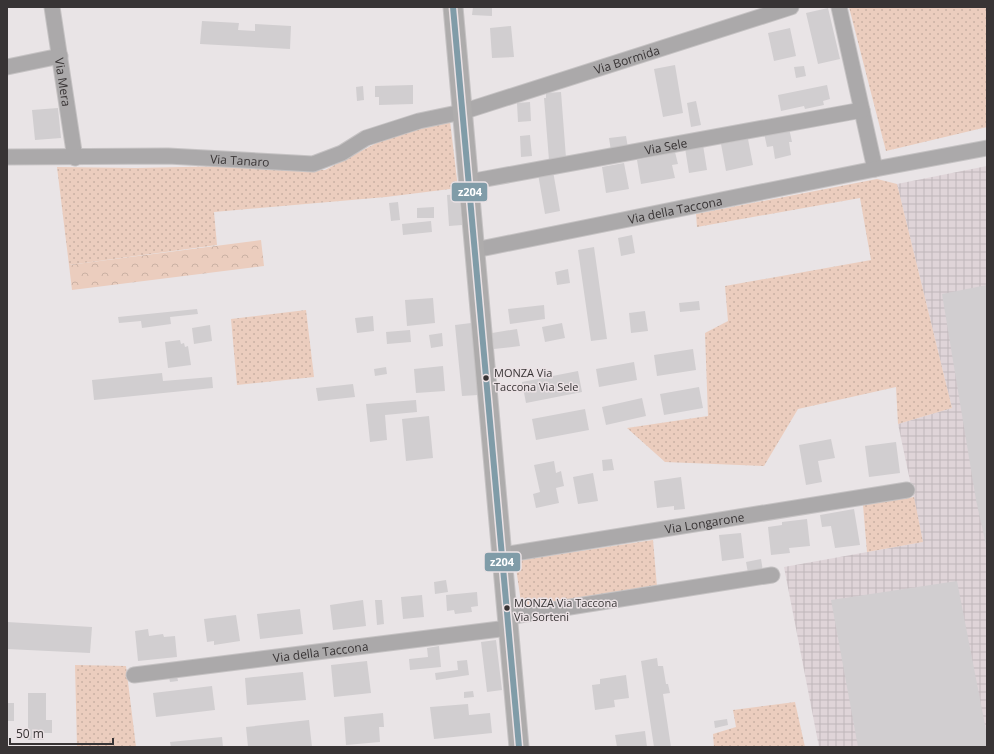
<svg xmlns="http://www.w3.org/2000/svg" width="994" height="754" viewBox="0 0 994 754" font-family="'Open Sans',sans-serif">
	<style>
		.industrial { fill: url(#industrial-grid) }
		.green { fill: url(#green-dots) }
		.forest { fill: url(#forest-crowns) }
		.building { fill: #d1ced0 }
		.lines { fill: none; stroke-linecap: round; stroke-linejoin: round }
		.minor-casing { stroke: #c5c2c3; stroke-width: 17 }
		.major-casing { stroke: #c5c2c3; stroke-width: 21 }
		.minor { stroke: #aba9aa; stroke-width: 15 }
		.major { stroke: #aeacac; stroke-width: 19 }
		.bus-1-casing { stroke: #ebe2e5; stroke-width: 9 }
		.bus-1 { stroke: #809ca8; stroke-width: 6 }
		.bus-dot { fill: #383435; stroke: #ebe2e5; stroke-width: 1.5 }
		.labels { text-anchor: middle; dominant-baseline: central; stroke-width: 3; stroke-linejoin: round; paint-order: stroke }
		.bus-label { font-size: 11px; fill: #383435; stroke: #ebe2e5; text-anchor: start }
		.street-label { font-size: 12px; fill: #383435; stroke: #ebe2e5 }
		.line-badge { stroke: #ebe2e5; stroke-width: 1.5 }
		.badge-label { font-size: 11px; text-anchor: middle; font-weight: bold; fill: #fff }
	</style>
	<defs>
		<pattern id="industrial-grid" width="8" height="8" patternUnits="userSpaceOnUse"><rect width="8" height="8" fill="#dfd4d8"/><path d="M0 4h8M4 0v8" fill="none" stroke="#c0b7ba"/></pattern>
		<pattern id="green-dots" width="8" height="8" patternUnits="userSpaceOnUse"><rect width="8" height="8" fill="#ebcdbe"/><path d="M2 2h.1M6 6h.1" fill="none" stroke="#cab1a4" stroke-width="1.8" stroke-linecap="round"/></pattern>
		<pattern id="forest-crowns" width="20" height="18" patternUnits="userSpaceOnUse"><rect width="20" height="18" fill="#ebcdbe"/><path d="M2 6a3 3 0 1 1 6 0M12 15a3 3 0 1 1 6 0" fill="none" stroke="#cab1a4"/></pattern>
	</defs>
	<rect width="100%" height="100%" fill="#e9e4e6"/>
	<!-- industrial -->
	<path class="industrial" d="M987,166V747H819L784,567L923,542L898,424L952,408L897,184Z"/>
	<!-- green -->
	<path class="green" d="M849,7H987V127L886,151Z
		M450,121L458,188L386,197L214,212L217,245L69,265L57,167L136,168L230,166L325,170L388,137Z
		M877,179L897,184L952,408L898,424L896,387L798,409L764,466L665,462L627,428L708,416L705,333L728,321L725,286L871,260L860,198L697,227L696,214Z
		M306,310L314,377L237,385L231,319Z
		M914,497L923,542L867,552L863,505Z
		M653,540L657,587L522,609L515,561Z
		M75,665L126,666L136,747H77Z
		M795,702L805,747H714L713,734L736,727L733,710Z"/>
	<!-- forest -->
	<path class="forest" d="M261,240L264,266L72,290L69,265Z"/>
	<!-- building -->
	<path class="building" d="M473,7H492V16L472,15Z
		M828,8L840,59L818,64L806,13Z
		M202,21L239,23L238,30L255,31V24L291,26L290,49L200,44Z
		M511,26L514,57L492,58L490,28Z
		M790,28L796,56L774,61L768,33Z
		M675,65L683,113L663,117L654,69Z
		M804,66L806,76L796,78L794,67Z
		M413,85V104L379,105V97H375V86Z
		M827,85L830,99L823,101L824,105L805,109L804,106L781,111L778,95Z
		M363,86L364,100L357,101L356,87Z
		M561,92L566,158L549,160L544,98H546V93Z
		M696,101L701,125L691,127L687,103Z
		M530,102L531,121L518,122L517,103Z
		M58,108L61,138L35,140L32,110Z
		M789,128L792,142H789L791,155L775,159L773,146L767,147L764,133Z
		M530,135L532,156L521,157L520,136Z
		M626,136L628,148L611,151L609,138Z
		M748,139L753,165L726,171L721,144Z
		M703,145L707,170L689,173L685,148Z
		M675,152L678,164L672,165L675,178L641,184L637,160Z
		M624,163L629,189L606,193L602,167Z
		M553,171L560,211L545,214L538,174Z
		M459,194L462,225L449,226L447,195Z
		M398,202L400,220L391,221L389,203Z
		M434,207V218H417V208Z
		M431,221L432,232L403,235L402,224Z
		M632,235L635,253L621,256L618,238Z
		M594,247L607,339L591,341L578,250Z
		M568,269L570,283L557,285L555,272Z
		M987,285V545H986L976,500L942,294Z
		M433,298L435,323L407,326L405,300Z
		M699,301L700,310L680,312L679,303Z
		M544,305L545,319L510,324L508,309Z
		M197,309L198,314L170,317L171,324L142,328L141,321L119,323L118,317Z
		M645,311L648,331L631,333L629,313Z
		M373,316L374,331L357,333L355,318Z
		M471,323L478,395L462,396L455,325Z
		M562,323L565,338L545,342L542,327Z
		M210,325L212,341L194,344L192,328Z
		M517,329L520,346L494,349L492,333Z
		M410,330L411,342L387,344L386,332Z
		M442,333L443,346L431,348L429,335Z
		M180,340L181,344L184,343L185,347L188,346L191,365L168,368L165,342Z
		M693,349L696,370L657,376L654,355Z
		M634,362L637,380L599,387L596,369Z
		M443,366L445,391L416,393L414,369Z
		M386,367L387,374L375,376L374,369Z
		M578,371L582,392L526,403L522,382Z
		M162,373L163,381L212,377L213,388L94,400L92,380Z
		M353,384L355,397L318,401L316,388Z
		M699,387L703,408L664,415L660,394Z
		M642,398L646,416L606,425L602,407Z
		M416,400L417,412L385,415L387,440L370,442L366,404Z
		M585,409L589,430L536,440L532,419Z
		M429,416L433,458L406,461L402,419Z
		M831,439L835,458L818,461L822,482L806,485L799,445Z
		M896,442L900,473L869,477L865,446Z
		M612,459L614,470L603,471L602,460Z
		M554,461L556,473L561,471L564,486L556,488L559,503L536,508L533,494L540,492L534,465Z
		M593,473L598,501L578,504L573,477Z
		M681,477L685,509L674,510V506L657,508L654,481Z
		M854,509L860,545L835,548L831,526L822,527L820,515Z
		M807,519L810,546L789,548L790,553L771,555L768,527L782,525V522Z
		M741,533L744,558L722,561L719,535Z
		M761,559L763,571L748,573L746,562Z
		M446,580L448,592L435,594L434,582Z
		M957,581L987,735V747H858L831,600Z
		M477,592L478,606L471,607L472,612L455,614L454,610L447,611L446,595Z
		M422,595L424,617L403,619L401,597Z
		M363,600L366,626L333,630L330,605Z
		M375,600H382L384,624L377,625Z
		M300,609L303,634L260,639L257,614Z
		M236,615L240,641L214,645V641L207,642L204,619Z
		M7,622L92,627L90,653L7,649Z
		M148,629L149,636L163,634L164,637L175,636L177,657L138,661L135,631Z
		M496,640L502,690L487,692L481,642Z
		M439,646L441,667L410,670L409,659L428,657L427,648Z
		M657,658L658,666H663L666,684H668L670,693L663,694L671,747H654L641,661Z
		M467,660L469,675L436,680L435,673L458,670L457,661Z
		M367,661L371,693L334,697L331,665Z
		M303,672L306,700L247,705L245,678Z
		M626,675L629,698L614,700L615,707L595,710L592,685L600,684V679Z
		M177,676L178,681L170,682L169,677Z
		M212,686L215,710L156,717L153,693Z
		M473,691L474,697L464,698V692Z
		M28,693H46V720H52V733H44V740H28Z
		M7,703H14V721H7Z
		M468,704L469,715L490,713L492,733L434,739L430,707Z
		M383,713L384,727H379L380,742L346,745L344,717Z
		M727,719L728,725L715,728L714,721Z
		M309,720L312,747H248L246,727Z
		M645,731L647,747H617L615,735Z
		M222,737L223,747H171L170,742Z"/>
	<g class="lines">
		<defs>
			<g id="minor">
				<path id="s1" d="M52,7L75,158"/>
				<path d="M839,7L875,169"/>
				<path d="M7,67L60,56"/>
				<path id="s2" d="M7,157L168,156L313,164L342,153L366,138L419,121L462,112L791,7"/>
				<path id="s3" d="M469,182L862,110"/>
				<path id="s4" d="M475,250L875,169L987,148"/>
				<path id="s5" d="M502,555L907,490"/>
				<path d="M507,617L772,575"/>
				<path id="s6" d="M134,675L508,628"/>
			</g>
			<path id="major" d="M453,7L519,747"/>
		</defs>
		<!-- minor casing -->
		<use href="#minor" class="minor-casing"/>
		<!-- major casing -->
		<use href="#major" class="major-casing"/>
		<!-- minor -->
		<use href="#minor" class="minor"/>
		<!-- major -->
		<use href="#major" class="major"/>
		<defs>
			<path id="bus-1" d="M453,7L519,747"/>
		</defs>
		<!-- bus-1 casing -->
		<use href="#bus-1" class="bus-1-casing"/>
		<!-- bus-1 -->
		<use href="#bus-1" class="bus-1"/>
	</g>
	<!-- markers -->
	<g class="bus-dot">
		<circle cx="486" cy="378" r="3.5"/>
		<circle cx="507" cy="608" r="3.5"/>
	</g>
	<g class="labels">
		<!-- bus labels -->
		<g class="bus-label">
			<text x="494" y="372">MONZA Via<tspan x="494" dy="14">Taccona Via Sele</tspan></text>
			<text x="514" y="602">MONZA Via Taccona<tspan x="514" dy="14">Via Sorteni</tspan></text>
		</g>
		<!-- street labels -->
		<g class="street-label">
			<text stroke="none"><textPath href="#s2" startOffset="638">Via Bormida</textPath></text>
			<text stroke="none"><textPath href="#s1" startOffset="76">Via Mera</textPath></text>
			<text stroke="none"><textPath href="#s3" startOffset="200">Via Sele</textPath></text>
			<text stroke="none"><textPath href="#s2" startOffset="233">Via Tanaro</textPath></text>
			<text stroke="none"><textPath href="#s4" startOffset="204">Via della Taccona</textPath></text>
			<text stroke="none"><textPath href="#s5" startOffset="205">Via Longarone</textPath></text>
			<text stroke="none"><textPath href="#s6" startOffset="188">Via della Taccona</textPath></text>
		</g>
	</g>
	<g class="line-badge">
		<rect x="451" y="182" width="37" height="20" rx="4" fill="#809ca8"/>
		<rect x="484" y="552" width="37" height="20" rx="4" fill="#809ca8"/>
	</g>
	<g class="badge-label">
		<text x="470" y="196">z204</text>
		<text x="502" y="566">z204</text>
	</g>
	<!-- border -->
	<rect width="994" height="754" fill="none" stroke="#383435" stroke-width="16"/>
	<!-- scale -->
	<path d="M10 738v6h103v-6" fill="none" stroke="#383435" stroke-width="2"/>
	<text x="16" y="738" font-size="12" fill="#383435" stroke="#ebe2e5" stroke-width="3" paint-order="stroke">50 m</text>
</svg>
